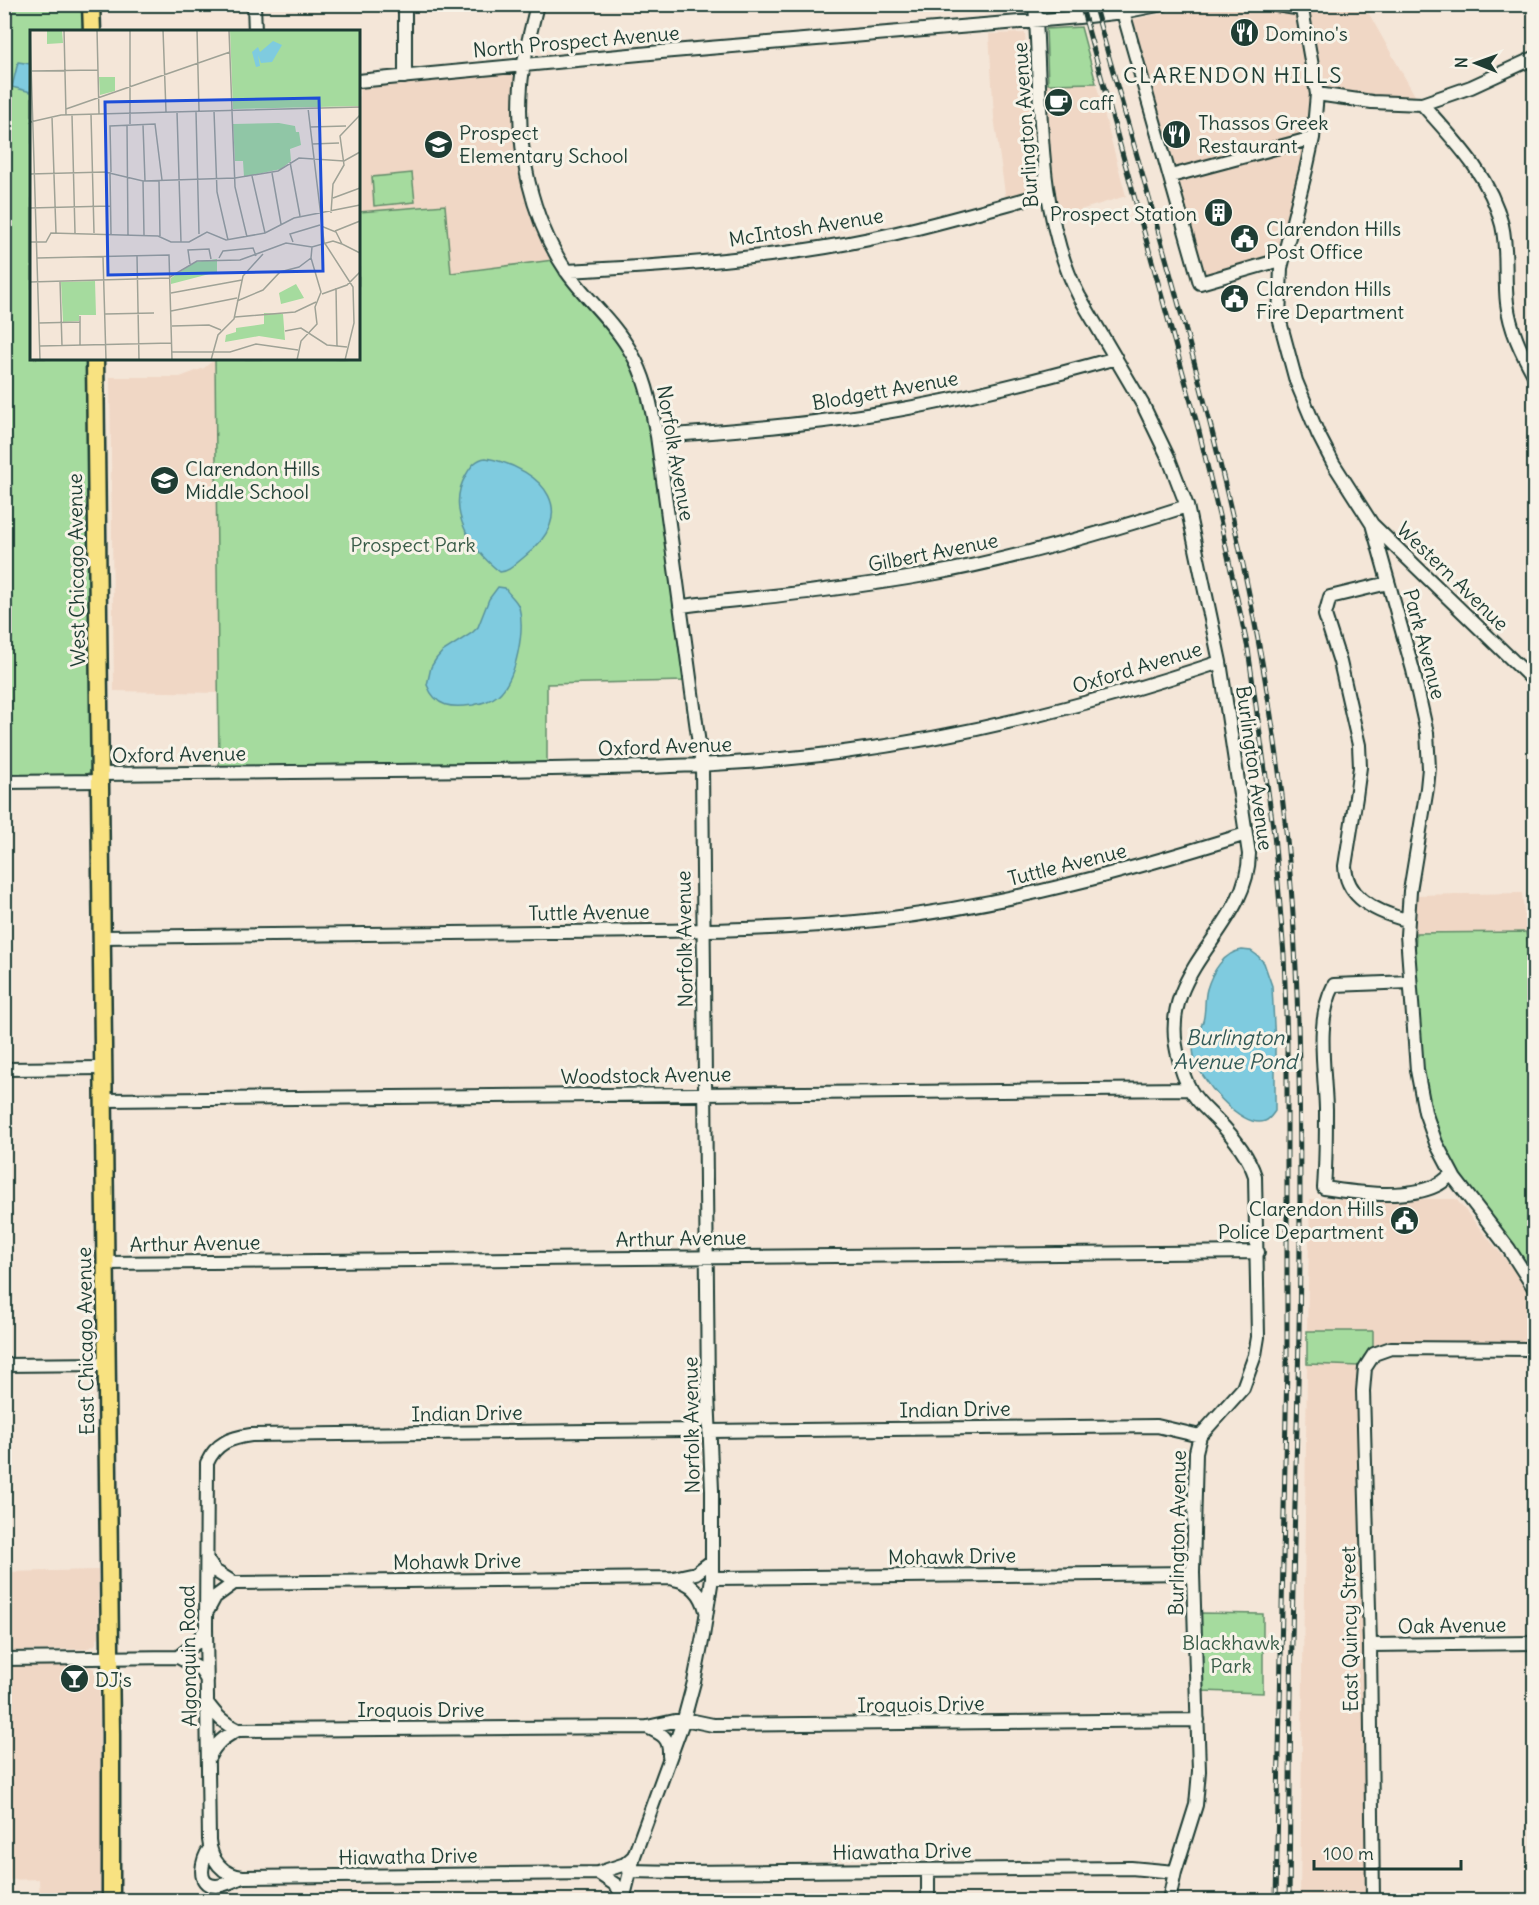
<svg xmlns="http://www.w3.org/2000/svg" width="1539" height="1905" viewBox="0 0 1539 1905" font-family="Delius,sans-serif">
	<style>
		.built { fill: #f0d7c5 }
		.green { fill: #a5db9e; stroke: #628c69; stroke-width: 1.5 }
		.water { fill: #7fcbdf; stroke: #59929b; stroke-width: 1.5 }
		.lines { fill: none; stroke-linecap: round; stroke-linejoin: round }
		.minor-casing { stroke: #1f3d34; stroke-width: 16 }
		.major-casing { stroke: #1f3d34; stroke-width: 21 }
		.minor { stroke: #f7f3e8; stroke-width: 12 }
		.major { stroke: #f8e281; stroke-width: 16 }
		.rail-casing { stroke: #1f3d34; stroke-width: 5 }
		.rail { stroke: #f7f3e8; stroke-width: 3; stroke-dasharray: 9; stroke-linecap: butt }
		.labels { text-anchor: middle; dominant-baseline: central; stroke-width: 6; stroke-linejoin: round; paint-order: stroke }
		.poi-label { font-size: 20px; fill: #1f3d34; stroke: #f7f3e8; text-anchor: start }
		.street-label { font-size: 20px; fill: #1f3d34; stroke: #f7f3e8 }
		.park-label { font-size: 20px; fill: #3a5d49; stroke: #f7f3e8 }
		.water-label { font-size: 21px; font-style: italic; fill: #325956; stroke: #f7f3e8 }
		.quarter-label { font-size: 22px; letter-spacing: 1.5px; fill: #1f3d34; stroke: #f7f3e8 }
		.inset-road { fill: none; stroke: #9fa296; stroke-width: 1.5 }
		.view { fill: #1d4ed8; fill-opacity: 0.15; stroke: #1d4ed8; stroke-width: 3 }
		.inset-edge { fill: none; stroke: #1f3d34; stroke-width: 3 }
	</style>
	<rect width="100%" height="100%" fill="#f4e6d8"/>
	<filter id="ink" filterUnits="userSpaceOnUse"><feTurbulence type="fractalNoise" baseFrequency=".0167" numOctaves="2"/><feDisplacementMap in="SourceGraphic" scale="12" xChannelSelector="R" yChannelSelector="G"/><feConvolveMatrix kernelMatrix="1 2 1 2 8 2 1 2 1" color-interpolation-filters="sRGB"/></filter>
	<g filter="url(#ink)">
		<!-- built -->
		<path class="built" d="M1200,5H1260L1300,11L1312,71L1310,136L1172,172L1131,20Z
			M1304,5H1364L1418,101L1320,93Z
			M1025,33L1036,187L1006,200L994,117L989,34Z
			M516,72L515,113L521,175L530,211L553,260L451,273L445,205L359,212V84Z
			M1096,83L1126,196L1054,218L1042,85Z
			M1309,142L1281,257L1204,279L1173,177Z
			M215,359L219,693L114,691L110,377H180L204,368Z
			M1522,893L1526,932L1408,934L1411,895Z
			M1310,1199H1456L1515,1271L1534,1299V1344L1373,1348V1331H1307Z
			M1307,1364L1359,1366L1358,1392L1364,1642L1368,1900H1300Z
			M98,1570L99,1636L95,1645L86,1649L5,1651V1572Z
			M86,1665L93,1668L99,1678L103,1900H40L39,1879L5,1880L4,1666Z"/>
		<!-- green -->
		<path class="green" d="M4,5H85V31L32,32V358L88,359L92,762L90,772L85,775L5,776Z
			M1081,27L1096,83L1048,84L1046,29Z
			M412,173L415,202L374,206L372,177Z
			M445,205L451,273L553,260C561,272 569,286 579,298C594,316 611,333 624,353C639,377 644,405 650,433L686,681L547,684V762L219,766L215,359L358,358L359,212Z
			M1526,932L1534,980V1273L1513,1243L1469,1193L1446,1152L1437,1131L1425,1084L1423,1063L1415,957L1416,933Z
			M1307,1331H1373V1348L1364,1356L1359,1366L1307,1364Z
			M1199,1613L1263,1614V1693L1201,1691Z"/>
		<!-- water -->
		<path class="water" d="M18,62L31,64V92L12,87Z
			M486,458C545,469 581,514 523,558C515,564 510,571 500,572C472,550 445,511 466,475C471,466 476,459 486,458Z
			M498,587L505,588C509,595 516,599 519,607C525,629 517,678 498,695C491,701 482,703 473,705C452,708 436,708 427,685L431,667L436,659L442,652L472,633L478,627L489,599Z
			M1242,950L1251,951L1258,956L1264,963L1272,986L1275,1045V1111C1272,1115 1270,1119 1265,1121C1241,1130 1198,1077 1194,1056C1190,1035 1199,1037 1203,1021C1206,1011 1204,999 1207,989C1212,972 1224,952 1242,950Z"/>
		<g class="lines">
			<defs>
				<path id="minor" d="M254,4L255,32
					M405,4V77
					M537,4C531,31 523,58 521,85C516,148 531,219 567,272C587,300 615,323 632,354C647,379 651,408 657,436L702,766L708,1393L712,1490V1578L703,1636L694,1682L684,1719L634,1856L623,1900
					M1035,4C1042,98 1035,212 1079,296L1143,405L1169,459L1187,506L1220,662L1249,854C1248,932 1153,970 1179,1059C1181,1069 1185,1080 1190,1089C1196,1101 1207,1110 1217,1120C1233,1136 1248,1154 1255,1176L1258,1337L1255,1355L1243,1388L1200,1436L1196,1452L1193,1573L1199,1771L1196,1805L1175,1872L1169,1900
					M1270,4L1302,9
					M1301,4L1317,94L1313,138L1306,170L1281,268L1279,318L1296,381L1318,434L1333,463L1372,524L1413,670L1427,733L1429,768L1427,788L1410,891L1407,935L1417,1070L1425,1112L1436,1143L1455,1179L1509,1249L1534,1288
					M1123,12L1200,283L1283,259
					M358,81L661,52L1079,17L1123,12L1163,4
					M1317,94L1372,102L1422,104L1471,87L1534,58
					M1422,104C1455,141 1490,176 1502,225C1508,251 1504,277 1507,303C1510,329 1521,352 1534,375
					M1171,176L1313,138
					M566,271C653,267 740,261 826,247C901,235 974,213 1048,193
					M657,436C732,431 806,425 880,413C960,400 1038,380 1116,358
					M1373,525L1534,681
					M1388,583L1330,597L1325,615L1340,662L1359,745L1360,767L1356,797L1345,866C1346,899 1379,913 1407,920
					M681,606C764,597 848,589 931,574C1018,558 1103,533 1187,506
					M99,774C228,773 357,771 486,770C606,768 725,768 844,752C973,735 1097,703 1220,662
					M4,782L99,781
					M101,937C248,935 396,934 543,932C657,931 771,932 885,919C1009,904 1128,871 1246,834
					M1410,982L1334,985C1315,1021 1325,1069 1326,1109C1326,1135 1326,1162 1324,1188C1357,1193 1406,1200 1437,1185C1442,1183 1447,1178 1452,1174
					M4,1069L103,1068
					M103,1100L1190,1089
					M105,1263L1258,1252
					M4,1365L106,1364
					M709,1431L1157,1426L1200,1436
					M207,1560L215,1571L234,1583L673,1578L696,1573L712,1561
					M712,1578L1193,1573
					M674,1579C691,1582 702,1594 706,1611
					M208,1610L215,1597L234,1583
					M1370,1645L1534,1643
					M178,1657L197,1642L206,1628
					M4,1659L178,1657L200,1669L207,1680
					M208,1704C217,1716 224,1724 238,1730L647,1727L684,1719L713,1725L1198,1720
					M647,1727C662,1734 670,1737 669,1756
					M209,1757C216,1743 224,1737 238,1730
					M210,1848C203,1858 194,1885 216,1886C224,1886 235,1880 243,1877
					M633,1857L625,1864L598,1873L243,1877C222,1875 211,1860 209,1840L206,1627L207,1463C216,1443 230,1438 251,1435L685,1430L699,1420L707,1406
					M629,1871L680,1872L1131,1868L1175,1872
					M928,1871V1900
					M598,1873L616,1885L624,1898
					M1373,1900L1370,1645L1363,1391L1365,1368L1374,1354L1391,1348L1534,1349"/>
				<path id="major" d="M91,4L92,32
					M95,358L111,1734V1900"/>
			</defs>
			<!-- minor casing -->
			<use href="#minor" class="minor-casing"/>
			<!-- major casing -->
			<use href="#major" class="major-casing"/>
			<!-- minor -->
			<use href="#minor" class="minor"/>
			<!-- major -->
			<use href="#major" class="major"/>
			<defs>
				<path id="rail" d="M1081,4L1199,431L1221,524L1248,649L1274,834L1284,955L1287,1042V1365L1276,1900
					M1094,4C1169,273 1255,542 1285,821C1300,958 1300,1097 1300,1235C1300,1370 1294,1505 1292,1640C1290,1727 1290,1814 1289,1900"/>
			</defs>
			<!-- rail casing -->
			<use href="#rail" class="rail-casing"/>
			<!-- rail -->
			<use href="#rail" class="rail"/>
		</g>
	</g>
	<!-- icons -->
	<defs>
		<symbol id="restaurant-disc" viewBox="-11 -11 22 22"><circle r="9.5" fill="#1f3d34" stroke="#f7f3e8"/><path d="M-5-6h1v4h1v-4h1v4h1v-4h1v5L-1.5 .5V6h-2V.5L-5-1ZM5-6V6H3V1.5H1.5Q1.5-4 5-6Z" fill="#fff"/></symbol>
		<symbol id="cafe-disc" viewBox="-11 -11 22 22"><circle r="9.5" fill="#1f3d34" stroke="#f7f3e8"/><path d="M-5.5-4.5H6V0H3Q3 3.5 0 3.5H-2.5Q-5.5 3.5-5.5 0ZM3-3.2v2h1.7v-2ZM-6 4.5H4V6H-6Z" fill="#fff"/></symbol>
		<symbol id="school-disc" viewBox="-11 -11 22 22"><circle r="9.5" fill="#1f3d34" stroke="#f7f3e8"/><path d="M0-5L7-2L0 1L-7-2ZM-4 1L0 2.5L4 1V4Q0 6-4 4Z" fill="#fff"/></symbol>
		<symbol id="building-disc" viewBox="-11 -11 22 22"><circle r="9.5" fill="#1f3d34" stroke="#f7f3e8"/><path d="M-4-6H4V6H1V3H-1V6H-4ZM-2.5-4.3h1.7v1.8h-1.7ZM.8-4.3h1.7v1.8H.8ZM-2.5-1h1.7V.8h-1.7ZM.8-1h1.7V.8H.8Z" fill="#fff"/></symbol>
		<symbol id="civic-disc" viewBox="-11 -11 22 22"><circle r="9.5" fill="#1f3d34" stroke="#f7f3e8"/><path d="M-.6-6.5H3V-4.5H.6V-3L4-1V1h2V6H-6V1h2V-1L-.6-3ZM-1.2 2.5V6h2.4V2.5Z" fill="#fff"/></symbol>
		<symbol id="bar-disc" viewBox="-11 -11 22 22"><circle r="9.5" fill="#1f3d34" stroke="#f7f3e8"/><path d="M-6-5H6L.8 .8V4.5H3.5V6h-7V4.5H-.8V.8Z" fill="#fff"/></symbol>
	</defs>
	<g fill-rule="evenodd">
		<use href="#restaurant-disc" x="1228" y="16" width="33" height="33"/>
		<use href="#cafe-disc" x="1042" y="86" width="33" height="33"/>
		<use href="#restaurant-disc" x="1160" y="118" width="33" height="33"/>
		<use href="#school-disc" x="422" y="128" width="33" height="33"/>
		<use href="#building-disc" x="1202" y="196" width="33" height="33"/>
		<use href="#civic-disc" x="1228" y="222" width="33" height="33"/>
		<use href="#civic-disc" x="1218" y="282" width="33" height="33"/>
		<use href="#school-disc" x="148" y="464" width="33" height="33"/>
		<use href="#civic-disc" x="1388" y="1204" width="33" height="33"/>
		<use href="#bar-disc" x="58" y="1662" width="33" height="33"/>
	</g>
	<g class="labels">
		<!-- poi labels -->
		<g class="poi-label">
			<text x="1265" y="33">Domino's</text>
			<text x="1079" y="102">caff</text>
			<text x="1198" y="122">Thassos Greek<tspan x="1198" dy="23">Restaurant</tspan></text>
			<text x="459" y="132">Prospect<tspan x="459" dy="23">Elementary School</tspan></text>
			<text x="1197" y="213" text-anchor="end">Prospect Station</text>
			<text x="1266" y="228">Clarendon Hills<tspan x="1266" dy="23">Post Office</tspan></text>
			<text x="1256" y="288">Clarendon Hills<tspan x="1256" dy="23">Fire Department</tspan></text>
			<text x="185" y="468">Clarendon Hills<tspan x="185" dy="23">Middle School</tspan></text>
			<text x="1384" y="1208" text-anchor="end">Clarendon Hills<tspan x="1384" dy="23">Police Department</tspan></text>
			<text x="95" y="1679">DJ's</text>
		</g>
		<!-- street labels -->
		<g class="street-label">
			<text transform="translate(576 41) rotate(-5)">North Prospect Avenue</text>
			<text transform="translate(1025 125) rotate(-94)">Burlington Avenue</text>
			<text transform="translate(806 227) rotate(-9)">McIntosh Avenue</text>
			<text transform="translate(885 390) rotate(-10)">Blodgett Avenue</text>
			<text transform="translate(676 453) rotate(80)">Norfolk Avenue</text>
			<text transform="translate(933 552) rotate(-11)">Gilbert Avenue</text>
			<text transform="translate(76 570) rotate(-91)">West Chicago Avenue</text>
			<text transform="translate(1453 576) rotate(44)">Western Avenue</text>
			<text transform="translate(1425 644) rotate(75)">Park Avenue</text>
			<text transform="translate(1137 667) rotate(-17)">Oxford Avenue</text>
			<text transform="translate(665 746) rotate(-2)">Oxford Avenue</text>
			<text transform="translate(179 754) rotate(-1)">Oxford Avenue</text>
			<text transform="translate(1255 768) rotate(82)">Burlington Avenue</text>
			<text transform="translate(1067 864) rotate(-14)">Tuttle Avenue</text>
			<text transform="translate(589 912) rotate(-1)">Tuttle Avenue</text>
			<text transform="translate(684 939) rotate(-91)">Norfolk Avenue</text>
			<text transform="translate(646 1075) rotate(-1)">Woodstock Avenue</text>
			<text transform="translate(681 1238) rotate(-1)">Arthur Avenue</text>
			<text transform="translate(195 1243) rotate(-1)">Arthur Avenue</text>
			<text transform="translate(85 1341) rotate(-91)">East Chicago Avenue</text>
			<text transform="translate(955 1409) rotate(-1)">Indian Drive</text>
			<text transform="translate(467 1413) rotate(-1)">Indian Drive</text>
			<text transform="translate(691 1425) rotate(-91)">Norfolk Avenue</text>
			<text transform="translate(1177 1533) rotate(-89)">Burlington Avenue</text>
			<text transform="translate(952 1556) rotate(-1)">Mohawk Drive</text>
			<text transform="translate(457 1561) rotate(-1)">Mohawk Drive</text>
			<text transform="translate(1452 1625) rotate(-1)">Oak Avenue</text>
			<text transform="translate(1349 1629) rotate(-91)">East Quincy Street</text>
			<text transform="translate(188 1656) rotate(-91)">Algonquin Road</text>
			<text transform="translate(921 1704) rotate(-1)">Iroquois Drive</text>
			<text x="421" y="1709">Iroquois Drive</text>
			<text transform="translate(902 1851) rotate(-1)">Hiawatha Drive</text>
			<text transform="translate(408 1856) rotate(-1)">Hiawatha Drive</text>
		</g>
		<!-- park labels -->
		<g class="park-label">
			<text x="413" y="544">Prospect Park</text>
			<text x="1231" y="1642">Blackhawk<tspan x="1231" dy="23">Park</tspan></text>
		</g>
		<!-- water labels -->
		<g class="water-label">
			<text x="1235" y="1037">Burlington<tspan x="1235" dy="24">Avenue Pond</tspan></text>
		</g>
		<!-- quarter labels -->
		<g class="quarter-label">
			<text x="1233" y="75">CLARENDON HILLS</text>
		</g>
	</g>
	<!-- overview -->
	<g transform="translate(30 30)">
		<rect width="330" height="330" fill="#f4e6d8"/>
		<path d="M17,0H32L33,13L17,14ZM200,0H330V76L203,79ZM69,47H85V61L70,65ZM249,93L265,96L266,102H269L271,115L260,119L261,131L251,139L214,147L213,131H205L203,94ZM187,229V242L141,254V248L165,232ZM65,251L66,285H49V291L33,292L31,252ZM266,254L274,268L251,274L249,263ZM234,283L253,284L255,310L229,306L195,312L196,305L206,302V298L234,294Z" fill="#a5db9e"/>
		<path d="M243,11L252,15L242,32L231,33L228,25L230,36L226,37L222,22L228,17L230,22Z" fill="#7fcbdf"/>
		<path class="inset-road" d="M0,0L10,330M34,0L36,85M67,0L69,84M100,0V94M133,0L136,82M167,0L169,81M199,0L202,81M2,41L68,40M278,78L294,212L323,257L324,293L315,330M36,79L200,22M184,81L187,162L198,210M202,81L205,157L217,207M147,82L151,212M166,82L169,204M61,84L64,203M42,85L45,203M22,87L26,203M0,92L31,85L330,77M97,95L98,206M113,95L115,151M280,97L316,96M282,114L309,113M260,132L270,186M80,142L81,204M81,142L80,96L125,94L132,150M242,143L251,194M0,144L75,142L113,151L205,148L248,141L269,128L314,131L330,122M222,146L235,203M113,151L114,205M129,151L130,206M303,168L330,158M0,178L80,176M301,183L303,154L314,135L310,106L330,85M291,196L306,202L312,214L330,223M305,201L330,191M0,212H16L21,203L128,206L141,212H159L177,202L196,210L235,203L264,188L330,175M263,212L260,204L290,195M107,226L109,330M73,227L76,330M7,228L139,225L142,330M189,228L193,221L223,218L226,226M160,234L158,220L179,219L181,229M140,247L167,231L210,230L256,213L282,217L303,211L312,214M30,251L32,316M0,252L140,248M306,258L307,317M141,263L212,250M292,264L317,255L330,242M207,271L233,260L250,242L269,237L281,228M141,281L207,268M75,284L124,283M50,286V315M205,287L265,282L286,272M9,293L50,292M142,296L179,295L191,300M255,301L271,298L297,315L317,317M10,316L142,313M142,322H200L226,314L268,320M181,330L188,305L204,289L213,246L233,224M267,330L271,311L287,294L285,277L291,262L281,228L282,217"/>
		<path class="view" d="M289,68L293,241L78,245L75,72Z"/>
		<rect width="330" height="330" class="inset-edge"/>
	</g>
	<!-- margin -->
	<rect width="1539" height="1905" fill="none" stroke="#f7f3e8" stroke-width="24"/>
	<rect x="12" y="12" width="1515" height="1881" fill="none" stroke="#1f3d34" stroke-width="2" filter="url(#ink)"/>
	<!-- north arrow -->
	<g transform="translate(1476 63) rotate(271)" stroke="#f7f3e8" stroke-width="4.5" paint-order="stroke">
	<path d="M0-4.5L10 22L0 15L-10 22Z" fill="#1f3d34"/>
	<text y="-9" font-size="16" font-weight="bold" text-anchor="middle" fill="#1f3d34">N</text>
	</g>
	<!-- scale -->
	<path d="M1314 1860v9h147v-9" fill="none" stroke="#1f3d34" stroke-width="3"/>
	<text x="1323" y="1860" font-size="18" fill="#1f3d34" stroke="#f7f3e8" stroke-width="4.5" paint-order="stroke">100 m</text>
</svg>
